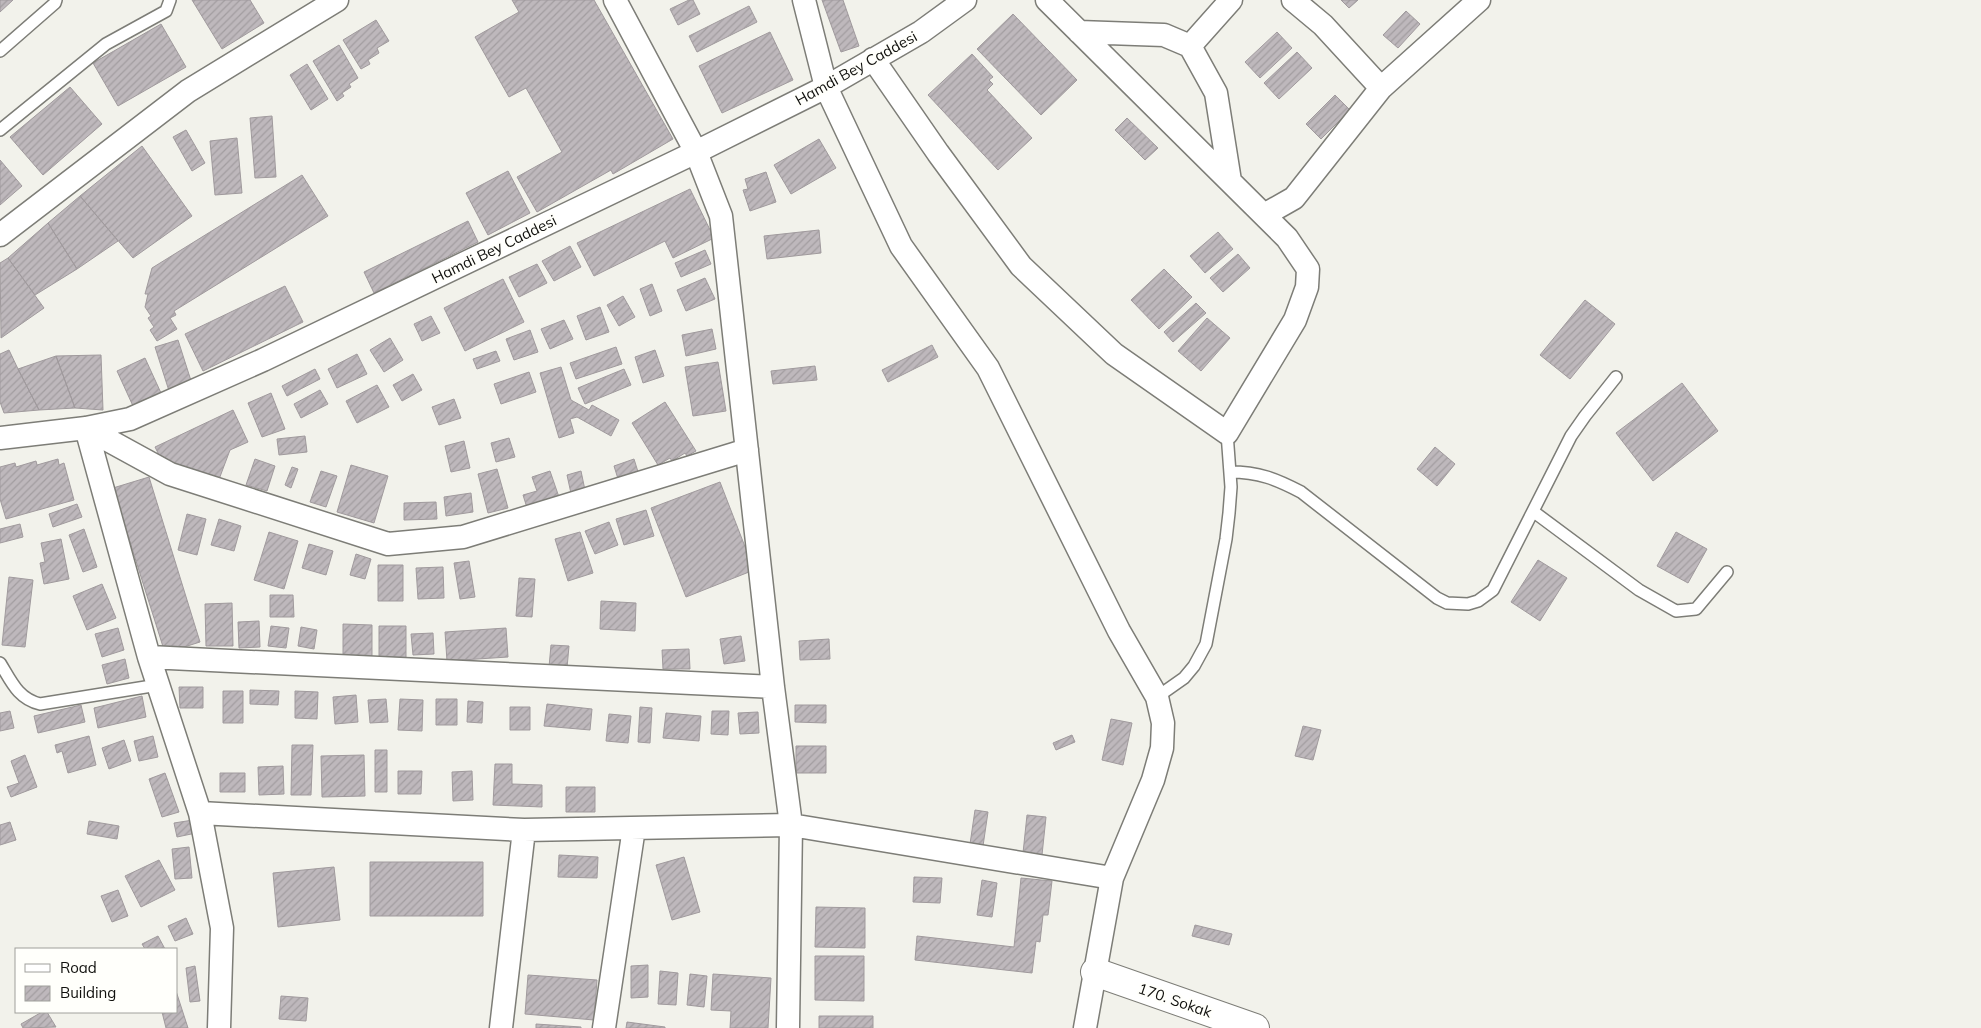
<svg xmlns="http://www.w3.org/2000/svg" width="1981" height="1028" viewBox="0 0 1981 1028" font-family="Mulish,sans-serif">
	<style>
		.building { fill: url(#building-hatch); stroke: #a09a9d }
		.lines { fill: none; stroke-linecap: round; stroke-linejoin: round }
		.lane-casing { stroke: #7d7d77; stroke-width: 14 }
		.street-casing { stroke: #7d7d77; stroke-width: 25 }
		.secondary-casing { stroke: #7d7d77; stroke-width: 30 }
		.lane { stroke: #fff; stroke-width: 11 }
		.street { stroke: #fff; stroke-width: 22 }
		.secondary { stroke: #fff; stroke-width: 28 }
		.labels { text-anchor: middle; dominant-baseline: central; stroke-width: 4.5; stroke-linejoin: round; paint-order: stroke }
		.street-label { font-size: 15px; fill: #11110e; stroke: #fffffb }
	</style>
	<defs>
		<pattern id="building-hatch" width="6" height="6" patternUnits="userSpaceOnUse" patternTransform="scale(1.25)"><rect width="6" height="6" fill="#beb8bc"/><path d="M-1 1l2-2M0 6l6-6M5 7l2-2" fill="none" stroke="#a29da0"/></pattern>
	</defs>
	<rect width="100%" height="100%" fill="#f2f2eb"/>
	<!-- building -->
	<path class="building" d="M0,0H13L0,12Z
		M192,0H250L264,23L222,49Z
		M512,0H594L673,139L613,174L611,170L537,212L517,177L562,152L526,88L509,97L475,37L519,12Z
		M689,0H693L700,14L678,25L670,9Z
		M822,0H843L859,46L841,52Z
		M1341,0H1358L1349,8Z
		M749,6L757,22L697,52L689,36Z
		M1406,11L1420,24L1398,48L1383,35Z
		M1013,14L1077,80L1041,115L977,49Z
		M376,20L389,41L377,48L379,53L368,60L370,64L361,69L343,40Z
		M161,24L186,67L118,106L93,63Z
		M770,32L793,80L722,113L699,66Z
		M1277,32L1292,48L1260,78L1245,62Z
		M339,45L358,78L349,84L351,87L342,93L344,96L337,101L313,61Z
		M1297,52L1312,68L1279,99L1264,83Z
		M972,54L993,77L989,80L993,84L987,90L1032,138L998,170L928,95Z
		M307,64L328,99L311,110L290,75Z
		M70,87L102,124L43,175L10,137Z
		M1335,95L1350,110L1321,139L1306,124Z
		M272,116L276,177L255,178L250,118Z
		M1127,118L1158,148L1145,160L1115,130Z
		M186,130L205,163L192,171L173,137Z
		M237,138L242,193L215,195L210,141Z
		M819,139L836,168L791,194L774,165Z
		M142,146L192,216L133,258L80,196Z
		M0,160L22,186L0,205Z
		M508,171L530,213L488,235L466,193Z
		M766,172L776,202L750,211L743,190L748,189L745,179Z
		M302,175L328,216L174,311L176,315L170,318L177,329L157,341L150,330L154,327L148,318L151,316L145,307L148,294H145L152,268Z
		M690,189L714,238L673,258L665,241L594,276L577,243Z
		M80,196L118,241L77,269L48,223Z
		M468,221L478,242L374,293L364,272Z
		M48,223L77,269L35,295L8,258Z
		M819,230L821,253L767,259L764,236Z
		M1218,232L1233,249L1205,273L1190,256Z
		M570,246L581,267L554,281L542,261Z
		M705,250L711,264L681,277L675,263Z
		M1238,254L1250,268L1223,292L1210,278Z
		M8,258L44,308L1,338L0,263Z
		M537,264L547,283L519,297L509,277Z
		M1164,269L1192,297L1159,329L1131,300Z
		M705,278L715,299L686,311L677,290Z
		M503,279L524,322L465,351L444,308Z
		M652,284L662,311L650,316L640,289Z
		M285,286L303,322L203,371L185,334Z
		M623,296L635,317L619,326L607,305Z
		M1585,300L1615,324L1570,379L1540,355Z
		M1196,303L1206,313L1173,342L1164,332Z
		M600,307L609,332L586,340L577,316Z
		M431,316L440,333L422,341L414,324Z
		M1207,318L1230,338L1201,371L1178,351Z
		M564,320L573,339L550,349L541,329Z
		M712,329L716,349L686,356L682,335Z
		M530,330L538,352L514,360L506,339Z
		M390,338L403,360L384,372L370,350Z
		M178,340L193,387L170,394L155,347Z
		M932,345L938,357L888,382L882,370Z
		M616,347L622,364L576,379L570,363Z
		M9,350L18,369L39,410L4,413L0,402V354Z
		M655,350L664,376L643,383L635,357Z
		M496,351L500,361L477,369L473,359Z
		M357,354L367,374L337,388L328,369Z
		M101,355L103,410L75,408L56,356Z
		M56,356L75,408L39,410L18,369Z
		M145,358L161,393L133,406L117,371Z
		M718,362L726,411L693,416L685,367Z
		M815,366L817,380L773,384L771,371Z
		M561,367L571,400L589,410L592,405L619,420L611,436L577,417L570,419L574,433L559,438L540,373Z
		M315,369L320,379L287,396L282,386Z
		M624,369L631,385L585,404L578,388Z
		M529,372L536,392L501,404L494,384Z
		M413,374L422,390L402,401L393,385Z
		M1682,383L1718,431L1653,481L1616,433Z
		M377,385L389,407L357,423L346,401Z
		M320,390L328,404L301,418L294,404Z
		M271,393L285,429L262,437L248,403Z
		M454,399L461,418L439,425L432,407Z
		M665,402L696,451L687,456L685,453L672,461L670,458L658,465L632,423Z
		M233,410L248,442L230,450L218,482L163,463L155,447Z
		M305,436L307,452L279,455L277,439Z
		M509,438L515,457L496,462L491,443Z
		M464,441L470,468L451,472L445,446Z
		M1435,447L1455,464L1437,486L1417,469Z
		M58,459L59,465L64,463L74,500L6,519L0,499V467L15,463L16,467L36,461L37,465Z
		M255,459L275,466L267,491L246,485Z
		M634,459L639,475L619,482L614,466Z
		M351,465L388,476L374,523L337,512Z
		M292,467L298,469L291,488L285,485Z
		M497,469L508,508L488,513L478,474Z
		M321,471L337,476L326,507L310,502Z
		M550,471L560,500L528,511L523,495L537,491L532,477Z
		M581,471L586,495L572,498L567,475Z
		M149,477L200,642L165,653L113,488Z
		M720,482L754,570L686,597L651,508Z
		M471,493L473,512L446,516L444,497Z
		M436,502L437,519L404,520V503Z
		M77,504L82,517L53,527L49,514Z
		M646,510L654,536L624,545L616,519Z
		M187,514L206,519L197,555L178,550Z
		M219,519L241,526L234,551L211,545Z
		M609,522L618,545L595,554L585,531Z
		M20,524L23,537L0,543V529Z
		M84,529L97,567L83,572L69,535Z
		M269,532L298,541L284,589L254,580Z
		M580,532L593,573L568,581L555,539Z
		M1676,532L1707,549L1688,583L1657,566Z
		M61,539L69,579L44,584L40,563L45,562L41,543Z
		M309,544L333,551L326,575L302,568Z
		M356,554L371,559L365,579L350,575Z
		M1538,560L1567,578L1540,621L1511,602Z
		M469,561L475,597L460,599L454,563Z
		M378,565H403V601H378Z
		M443,567L444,598L418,599L416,568Z
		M9,577L33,580L25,647L2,645Z
		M519,578L535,579L532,617L516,616Z
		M102,584L116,618L87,630L73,596Z
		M270,595H293L294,617H270Z
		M601,601L636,603L635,631L600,629Z
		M232,603L233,646H206L205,604Z
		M259,621L260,647L239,648L238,622Z
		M343,624L372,625V658L343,657Z
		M271,626L289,628L286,648L268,646Z
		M379,626H406V658L379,657Z
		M301,627L317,630L314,649L298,646Z
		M118,628L124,650L102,657L95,634Z
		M506,628L508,657L447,661L445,632Z
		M433,633L434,654L413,655L411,634Z
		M741,636L745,661L724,664L720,639Z
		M829,639L830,659L800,660L799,641Z
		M551,645L569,646L567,668L549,667Z
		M689,649L690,669H663L662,650Z
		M125,659L129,678L107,684L102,665Z
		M179,687H203V708H180Z
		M250,690L279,691L278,705L250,704Z
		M223,691H243V723H223Z
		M295,691L318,692L317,719L295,718Z
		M356,695L358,722L335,724L333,697Z
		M142,696L146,717L98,728L94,708Z
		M386,699L388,722L370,723L368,700Z
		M400,699L423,700L422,731L398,730Z
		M436,699H457V725H436Z
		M468,701L483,702L482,723L467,722Z
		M547,704L592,709L590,730L544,726Z
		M81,705L85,722L38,733L34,716Z
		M795,705H826V723L795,722Z
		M510,707H530V730H510Z
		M640,707L652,708L650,743L638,742Z
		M10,711L14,728L0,731V713Z
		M712,711H729L728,735L711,734Z
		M758,712L759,733L740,734L738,713Z
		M666,713L701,716L699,741L663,738Z
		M609,714L631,716L628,743L606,741Z
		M1111,719L1132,723L1123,765L1102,760Z
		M1303,726L1321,730L1313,760L1295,756Z
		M1072,735L1075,742L1056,750L1053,743Z
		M89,736L96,765L68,773L62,751L57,753L55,745Z
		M153,736L158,757L139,761L134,741Z
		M124,740L131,761L109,769L102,748Z
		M292,745H313L311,795H291Z
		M796,746H826V773H796Z
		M375,750H387V792H375Z
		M25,755L37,787L11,797L7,787L19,783L11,761Z
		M364,755L365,796L322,797L321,756Z
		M495,764H512V784L542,785V807L493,805Z
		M283,766L284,794L259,795L258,767Z
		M398,771H422L421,794H398Z
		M472,771L473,800L453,801L452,772Z
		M165,773L179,812L162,817L149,779Z
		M220,773H245V792H220Z
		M566,787H595V812H566Z
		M975,810L988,812L983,846L970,844Z
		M1027,815L1046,817L1042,855L1023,853Z
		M193,820L196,833L177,837L174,823Z
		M89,821L119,826L117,839L87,834Z
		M10,822L16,840L0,845V825Z
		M189,847L192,878L175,879L172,849Z
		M559,855L598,857L597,878L558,877Z
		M684,857L700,912L672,920L656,865Z
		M159,860L175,890L141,907L125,876Z
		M370,862H483V916H370Z
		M334,867L340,920L278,927L273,873Z
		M914,877L942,878L940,903L913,902Z
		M1021,878L1052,881L1048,915H1043L1040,942L1036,941L1032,973L915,960L917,936L1014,947Z
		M982,880L997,883L992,917L977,915Z
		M118,890L128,916L112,922L101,896Z
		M816,907L865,908V948L815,947Z
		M186,918L193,934L175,941L168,926Z
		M1195,925L1232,934L1229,945L1192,936Z
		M158,936L165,949H145L142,944Z
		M815,956H864V1001L815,1000Z
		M648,965V997L631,998V966Z
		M195,966L200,1001L190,1002L186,968Z
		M660,971L678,973L676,1005L658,1004Z
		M690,974L707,976L704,1007L687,1005Z
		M713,974L771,978L768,1028H730L731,1011L711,1010Z
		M528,975L597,980L594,1020L525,1014Z
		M176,991L188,1028H166L162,1012H176Z
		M281,996L308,998L306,1021L279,1019Z
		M42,1012H47L56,1027L23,1028L21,1024Z
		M819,1016H873V1028H819Z
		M627,1022L665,1027V1028H626Z
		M536,1024L581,1027V1028H536Z"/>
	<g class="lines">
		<defs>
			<path id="lane" d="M0,51L55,3L56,0
				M0,130L106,44L166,11L170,0
				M1230,472C1259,472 1276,479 1301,492L1437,598L1447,603L1468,604L1478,601L1493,590L1571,436L1585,416L1616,377
				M1534,512L1639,590L1676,611L1696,609L1727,572
				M0,663C11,681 18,699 40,704L158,685
				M1157,697L1184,678L1194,666L1206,644L1226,539L1229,513L1231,487L1227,433"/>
			<path id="street" d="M615,0L696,152L721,216L773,687L791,825L788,1028
				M804,0L826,87L901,246L988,368L1119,631L1157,697L1163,723L1162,748L1153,780L1112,878L1085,1028
				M1293,0L1323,25L1381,88
				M1079,32L1164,35L1190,46L1216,93L1230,181
				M1190,46L1231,0
				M873,59L938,153L1021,266L1114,354L1227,433L1295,320L1307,287L1308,269L1287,238L1047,0
				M1264,215L1294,198L1381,88L1479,0
				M0,235L188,91L337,0
				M86,428L170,474L388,544L463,537L747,450
				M86,428L149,657L200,813L222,928L219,1028
				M0,438L86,428L130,419L263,360L696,152L826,87L921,32L965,0
				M149,657L773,687
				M200,813L524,830L791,825L1112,878
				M501,1028L524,830
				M604,1028L634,828"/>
			<path id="secondary" d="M1095,972L1255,1028"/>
		</defs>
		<!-- lane casing -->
		<use href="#lane" class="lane-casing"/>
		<!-- street casing -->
		<use href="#street" class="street-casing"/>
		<!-- secondary casing -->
		<use href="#secondary" class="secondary-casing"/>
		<!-- lane -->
		<use href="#lane" class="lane"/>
		<!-- street -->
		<use href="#street" class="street"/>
		<!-- secondary -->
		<use href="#secondary" class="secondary"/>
	</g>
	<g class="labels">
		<!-- street labels -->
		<g class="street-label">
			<text transform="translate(856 68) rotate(-29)">Hamdi Bey Caddesi</text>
			<text transform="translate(494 249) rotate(-26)">Hamdi Bey Caddesi</text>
			<text transform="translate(1175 1000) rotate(19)">170. Sokak</text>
		</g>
	</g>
	<!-- legend -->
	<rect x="15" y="948" width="162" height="65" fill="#fffffb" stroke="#a0a09c"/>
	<rect x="25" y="964" width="25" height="8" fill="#ffffff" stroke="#a0a09c"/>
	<text x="60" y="973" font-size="15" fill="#11110e">Road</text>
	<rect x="25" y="986" width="25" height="15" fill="url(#building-hatch)" stroke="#a0a09c"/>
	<text x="60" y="998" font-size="15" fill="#11110e">Building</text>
</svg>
